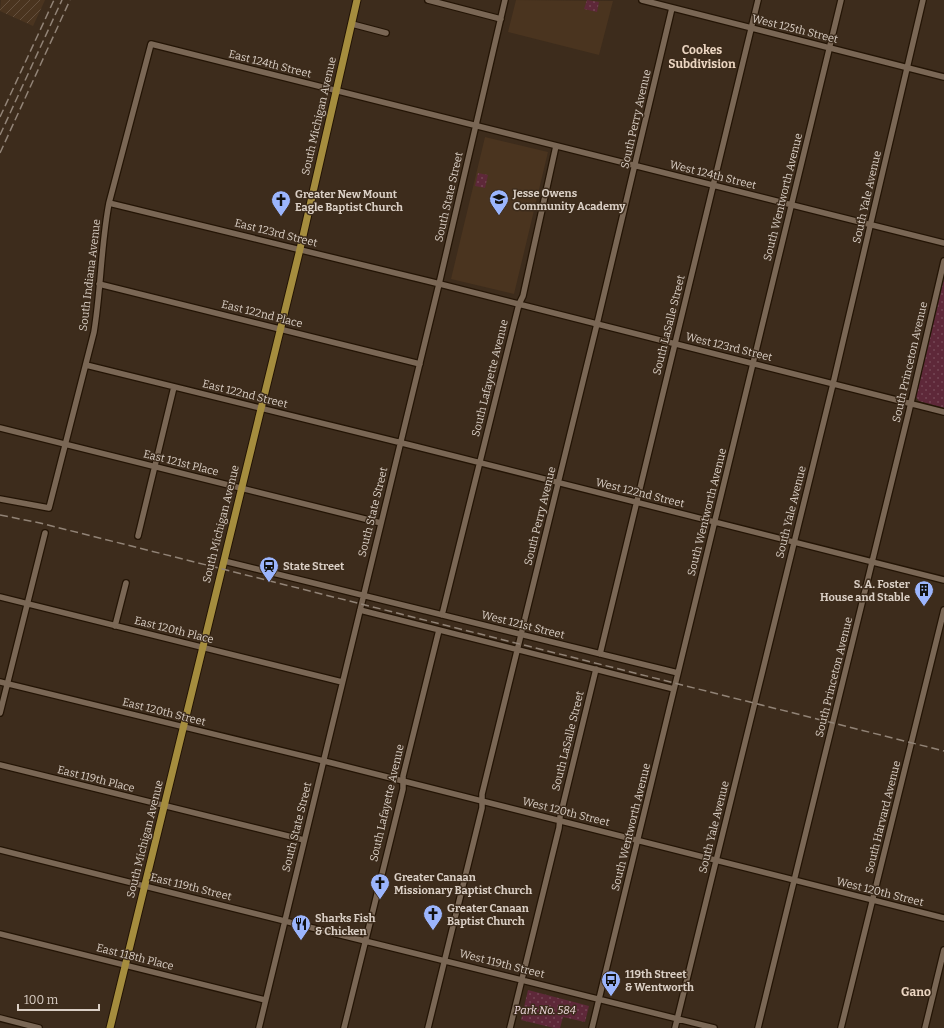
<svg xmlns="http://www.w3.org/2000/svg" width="944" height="1028" viewBox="0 0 944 1028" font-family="Bitter,serif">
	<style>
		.built { fill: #4a341f }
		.industrial { fill: url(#industrial-furrows) }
		.grass { fill: url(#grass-dots) }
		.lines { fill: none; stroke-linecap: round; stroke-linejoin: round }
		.minor-casing { stroke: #231405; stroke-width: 8 }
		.major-casing { stroke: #231405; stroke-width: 9 }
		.minor { stroke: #7a6755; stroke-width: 5.5 }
		.major { stroke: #a58d3e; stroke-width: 7 }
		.rail { stroke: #918376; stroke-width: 1.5; stroke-dasharray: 8 4; stroke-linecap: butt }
		.labels { text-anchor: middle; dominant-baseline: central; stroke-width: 3; stroke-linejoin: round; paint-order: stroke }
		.street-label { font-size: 11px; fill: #dacfc5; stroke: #3d2c1c }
		.poi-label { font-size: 11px; font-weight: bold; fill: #dacfc5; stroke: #3d2c1c; text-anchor: start }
		.park-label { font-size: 11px; font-style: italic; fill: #f2dce1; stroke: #3d2c1c }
		.neighbourhood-label { font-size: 12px; font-weight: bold; fill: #ebd5c1; stroke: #3d2c1c }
	</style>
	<defs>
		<pattern id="industrial-furrows" width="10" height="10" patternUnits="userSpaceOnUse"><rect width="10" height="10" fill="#4a341f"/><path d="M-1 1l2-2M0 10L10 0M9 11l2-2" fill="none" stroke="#64503e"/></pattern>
		<pattern id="grass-dots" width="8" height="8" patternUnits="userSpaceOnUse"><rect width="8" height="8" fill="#5e2839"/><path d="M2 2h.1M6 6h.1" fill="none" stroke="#744654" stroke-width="1.8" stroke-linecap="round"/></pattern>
	</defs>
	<rect width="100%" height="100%" fill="#3d2c1c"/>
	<!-- built -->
	<path class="built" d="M516,0L613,1L599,55L508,32Z
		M485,137L548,152L514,294L451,279Z"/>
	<!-- industrial -->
	<path class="industrial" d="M1,0H45L33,26L0,11Z"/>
	<!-- grass -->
	<path class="grass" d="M587,0L599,2L597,12L584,9Z
		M478,173L488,175L485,188L475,186Z
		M944,279V408L919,401L916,397Z
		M528,990L589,1006L585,1022L563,1017L560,1028H554L521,1020Z"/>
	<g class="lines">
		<defs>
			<path id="minor" d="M428,0L501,19
				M642,0L944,77
				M352,24L386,33
				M109,203L432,282L944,412
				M99,284L420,364
				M86,365L410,445L944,580
				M0,428L381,523
				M0,499L49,508L94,332C101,289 101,245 109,203L151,44L944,243
				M138,536L174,387
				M224,561L678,673
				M0,597L342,682
				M360,610L674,689
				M442,615L519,304L523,296L556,146
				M115,626L126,583
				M600,654L758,0
				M0,682L332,763L944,918
				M0,713L45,533
				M0,765L304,840
				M0,850L714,1028
				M0,934L265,1000
				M0,1018L39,1028
				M259,1028L439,284L505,0
				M344,1028L403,789V776L439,630
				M428,1028L482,808V794L597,324L672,8
				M510,1028L559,828L560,817L596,669
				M592,1028L841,0
				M675,1028L833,384L923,0
				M758,1028L909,411L944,261
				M841,1028L944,610
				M925,1028L944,950"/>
			<path id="major" d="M110,1028L300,249L357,0"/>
		</defs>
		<!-- minor casing -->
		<use href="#minor" class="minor-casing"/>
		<!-- major casing -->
		<use href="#major" class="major-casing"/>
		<!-- minor -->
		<use href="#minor" class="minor"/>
		<!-- major -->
		<use href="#major" class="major"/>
		<!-- rail -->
		<path class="rail" d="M0,117L54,0
			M0,135L62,0
			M0,153L70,0
			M0,515L40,523L944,751"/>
	</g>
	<!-- icons -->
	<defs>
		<symbol id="school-pin" viewBox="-11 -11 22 30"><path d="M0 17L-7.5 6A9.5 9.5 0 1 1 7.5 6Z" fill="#9bb5fd" stroke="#3d2c1c"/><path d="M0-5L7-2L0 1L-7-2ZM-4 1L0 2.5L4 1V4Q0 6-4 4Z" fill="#111"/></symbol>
		<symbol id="church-pin" viewBox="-11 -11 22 30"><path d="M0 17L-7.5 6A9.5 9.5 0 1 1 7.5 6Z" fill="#9bb5fd" stroke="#3d2c1c"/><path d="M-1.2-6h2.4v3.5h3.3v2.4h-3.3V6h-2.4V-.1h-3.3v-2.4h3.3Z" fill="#111"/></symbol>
		<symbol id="station-pin" viewBox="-11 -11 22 30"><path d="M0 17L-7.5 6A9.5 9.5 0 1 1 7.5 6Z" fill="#9bb5fd" stroke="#3d2c1c"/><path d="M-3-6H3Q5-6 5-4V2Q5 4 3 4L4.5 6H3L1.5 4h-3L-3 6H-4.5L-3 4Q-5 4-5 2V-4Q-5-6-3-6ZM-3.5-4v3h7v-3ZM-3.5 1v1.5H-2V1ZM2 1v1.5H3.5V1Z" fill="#111"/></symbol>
		<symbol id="building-pin" viewBox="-11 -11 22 30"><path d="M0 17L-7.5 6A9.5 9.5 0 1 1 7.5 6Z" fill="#9bb5fd" stroke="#3d2c1c"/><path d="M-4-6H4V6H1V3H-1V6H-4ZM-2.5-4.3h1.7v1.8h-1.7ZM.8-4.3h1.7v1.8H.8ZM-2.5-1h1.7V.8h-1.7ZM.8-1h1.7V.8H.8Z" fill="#111"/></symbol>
		<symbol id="restaurant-pin" viewBox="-11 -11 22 30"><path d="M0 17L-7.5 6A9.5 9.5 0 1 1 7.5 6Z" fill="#9bb5fd" stroke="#3d2c1c"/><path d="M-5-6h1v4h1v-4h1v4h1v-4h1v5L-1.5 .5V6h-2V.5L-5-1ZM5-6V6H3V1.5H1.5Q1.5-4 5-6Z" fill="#111"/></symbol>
		<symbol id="bus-pin" viewBox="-11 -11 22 30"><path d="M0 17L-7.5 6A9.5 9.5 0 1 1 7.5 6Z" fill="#9bb5fd" stroke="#3d2c1c"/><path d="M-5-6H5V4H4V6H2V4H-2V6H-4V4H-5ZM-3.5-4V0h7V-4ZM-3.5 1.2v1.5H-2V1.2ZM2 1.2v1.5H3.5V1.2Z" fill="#111"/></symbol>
	</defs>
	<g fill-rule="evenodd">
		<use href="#school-pin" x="488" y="188" width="22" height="30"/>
		<use href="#church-pin" x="270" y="189" width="22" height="30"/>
		<use href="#station-pin" x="258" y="555" width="22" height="30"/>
		<use href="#building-pin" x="913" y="579" width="22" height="30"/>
		<use href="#church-pin" x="369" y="872" width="22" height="30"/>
		<use href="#church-pin" x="422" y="903" width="22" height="30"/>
		<use href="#restaurant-pin" x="290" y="913" width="22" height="30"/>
		<use href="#bus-pin" x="600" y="969" width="22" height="30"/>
	</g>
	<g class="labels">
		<!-- street labels -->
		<g class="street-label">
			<text transform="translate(795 29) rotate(14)">West 125th Street</text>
			<text transform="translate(270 64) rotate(14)">East 124th Street</text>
			<text transform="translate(319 116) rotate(-77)">South Michigan Avenue</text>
			<text transform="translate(636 119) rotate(-77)">South Perry Avenue</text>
			<text transform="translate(713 175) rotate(14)">West 124th Street</text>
			<text transform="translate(449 197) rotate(-77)">South State Street</text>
			<text transform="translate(783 197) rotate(-76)">South Wentworth Avenue</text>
			<text transform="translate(867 197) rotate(-77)">South Yale Avenue</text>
			<text transform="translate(276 233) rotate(14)">East 123rd Street</text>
			<text transform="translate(90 275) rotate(-83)">South Indiana Avenue</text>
			<text transform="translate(262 314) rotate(14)">East 122nd Place</text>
			<text transform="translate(669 325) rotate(-76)">South LaSalle Street</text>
			<text transform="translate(729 347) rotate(14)">West 123rd Street</text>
			<text transform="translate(910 362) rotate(-77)">South Princeton Avenue</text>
			<text transform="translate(490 378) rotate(-76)">South Lafayette Avenue</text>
			<text transform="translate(245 394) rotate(14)">East 122nd Street</text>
			<text transform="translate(181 463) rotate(14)">East 121st Place</text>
			<text transform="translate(640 493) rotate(14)">West 122nd Street</text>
			<text transform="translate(373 512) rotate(-76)">South State Street</text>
			<text transform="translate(707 512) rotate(-76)">South Wentworth Avenue</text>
			<text transform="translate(791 512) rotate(-76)">South Yale Avenue</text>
			<text transform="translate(540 516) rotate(-76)">South Perry Avenue</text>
			<text transform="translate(221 524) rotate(-76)">South Michigan Avenue</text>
			<text transform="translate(523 625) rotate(14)">West 121st Street</text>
			<text transform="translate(174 630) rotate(14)">East 120th Place</text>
			<text transform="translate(834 677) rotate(-76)">South Princeton Avenue</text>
			<text transform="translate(164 712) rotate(14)">East 120th Street</text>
			<text transform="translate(568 741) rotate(-76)">South LaSalle Street</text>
			<text transform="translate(96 779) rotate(14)">East 119th Place</text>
			<text transform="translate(387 803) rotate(-77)">South Lafayette Avenue</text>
			<text transform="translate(566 812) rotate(14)">West 120th Street</text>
			<text transform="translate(883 817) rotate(-76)">South Harvard Avenue</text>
			<text transform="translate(297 827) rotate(-76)">South State Street</text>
			<text transform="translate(631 827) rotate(-76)">South Wentworth Avenue</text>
			<text transform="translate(714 827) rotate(-76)">South Yale Avenue</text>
			<text transform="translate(145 839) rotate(-76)">South Michigan Avenue</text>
			<text transform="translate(191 887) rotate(14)">East 119th Street</text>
			<text transform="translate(880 892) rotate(14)">West 120th Street</text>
			<text transform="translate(135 957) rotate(14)">East 118th Place</text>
			<text transform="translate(502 964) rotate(14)">West 119th Street</text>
		</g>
		<!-- poi labels -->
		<g class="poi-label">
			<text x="513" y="193">Jesse Owens<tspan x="513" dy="13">Community Academy</tspan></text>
			<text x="295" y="194">Greater New Mount<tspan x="295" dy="13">Eagle Baptist Church</tspan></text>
			<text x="283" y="566">State Street</text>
			<text x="910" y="584" text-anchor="end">S. A. Foster<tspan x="910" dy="13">House and Stable</tspan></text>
			<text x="394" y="877">Greater Canaan<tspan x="394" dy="13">Missionary Baptist Church</tspan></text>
			<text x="447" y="908">Greater Canaan<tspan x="447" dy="13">Baptist Church</tspan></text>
			<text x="315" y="918">Sharks Fish<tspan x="315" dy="13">&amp; Chicken</tspan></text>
			<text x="625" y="974">119th Street<tspan x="625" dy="13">&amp; Wentworth</tspan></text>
		</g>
		<!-- park labels -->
		<g class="park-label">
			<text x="545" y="1010">Park No. 584</text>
		</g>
		<!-- neighbourhood labels -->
		<g class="neighbourhood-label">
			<text x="702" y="50">Cookes<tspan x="702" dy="14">Subdivision</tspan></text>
			<text x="916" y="992">Gano</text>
		</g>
	</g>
	<!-- scale -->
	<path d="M18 1004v6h81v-6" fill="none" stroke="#dacfc5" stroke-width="2"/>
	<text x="24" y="1004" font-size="12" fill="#dacfc5" stroke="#3d2c1c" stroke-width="3" paint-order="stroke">100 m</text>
</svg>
